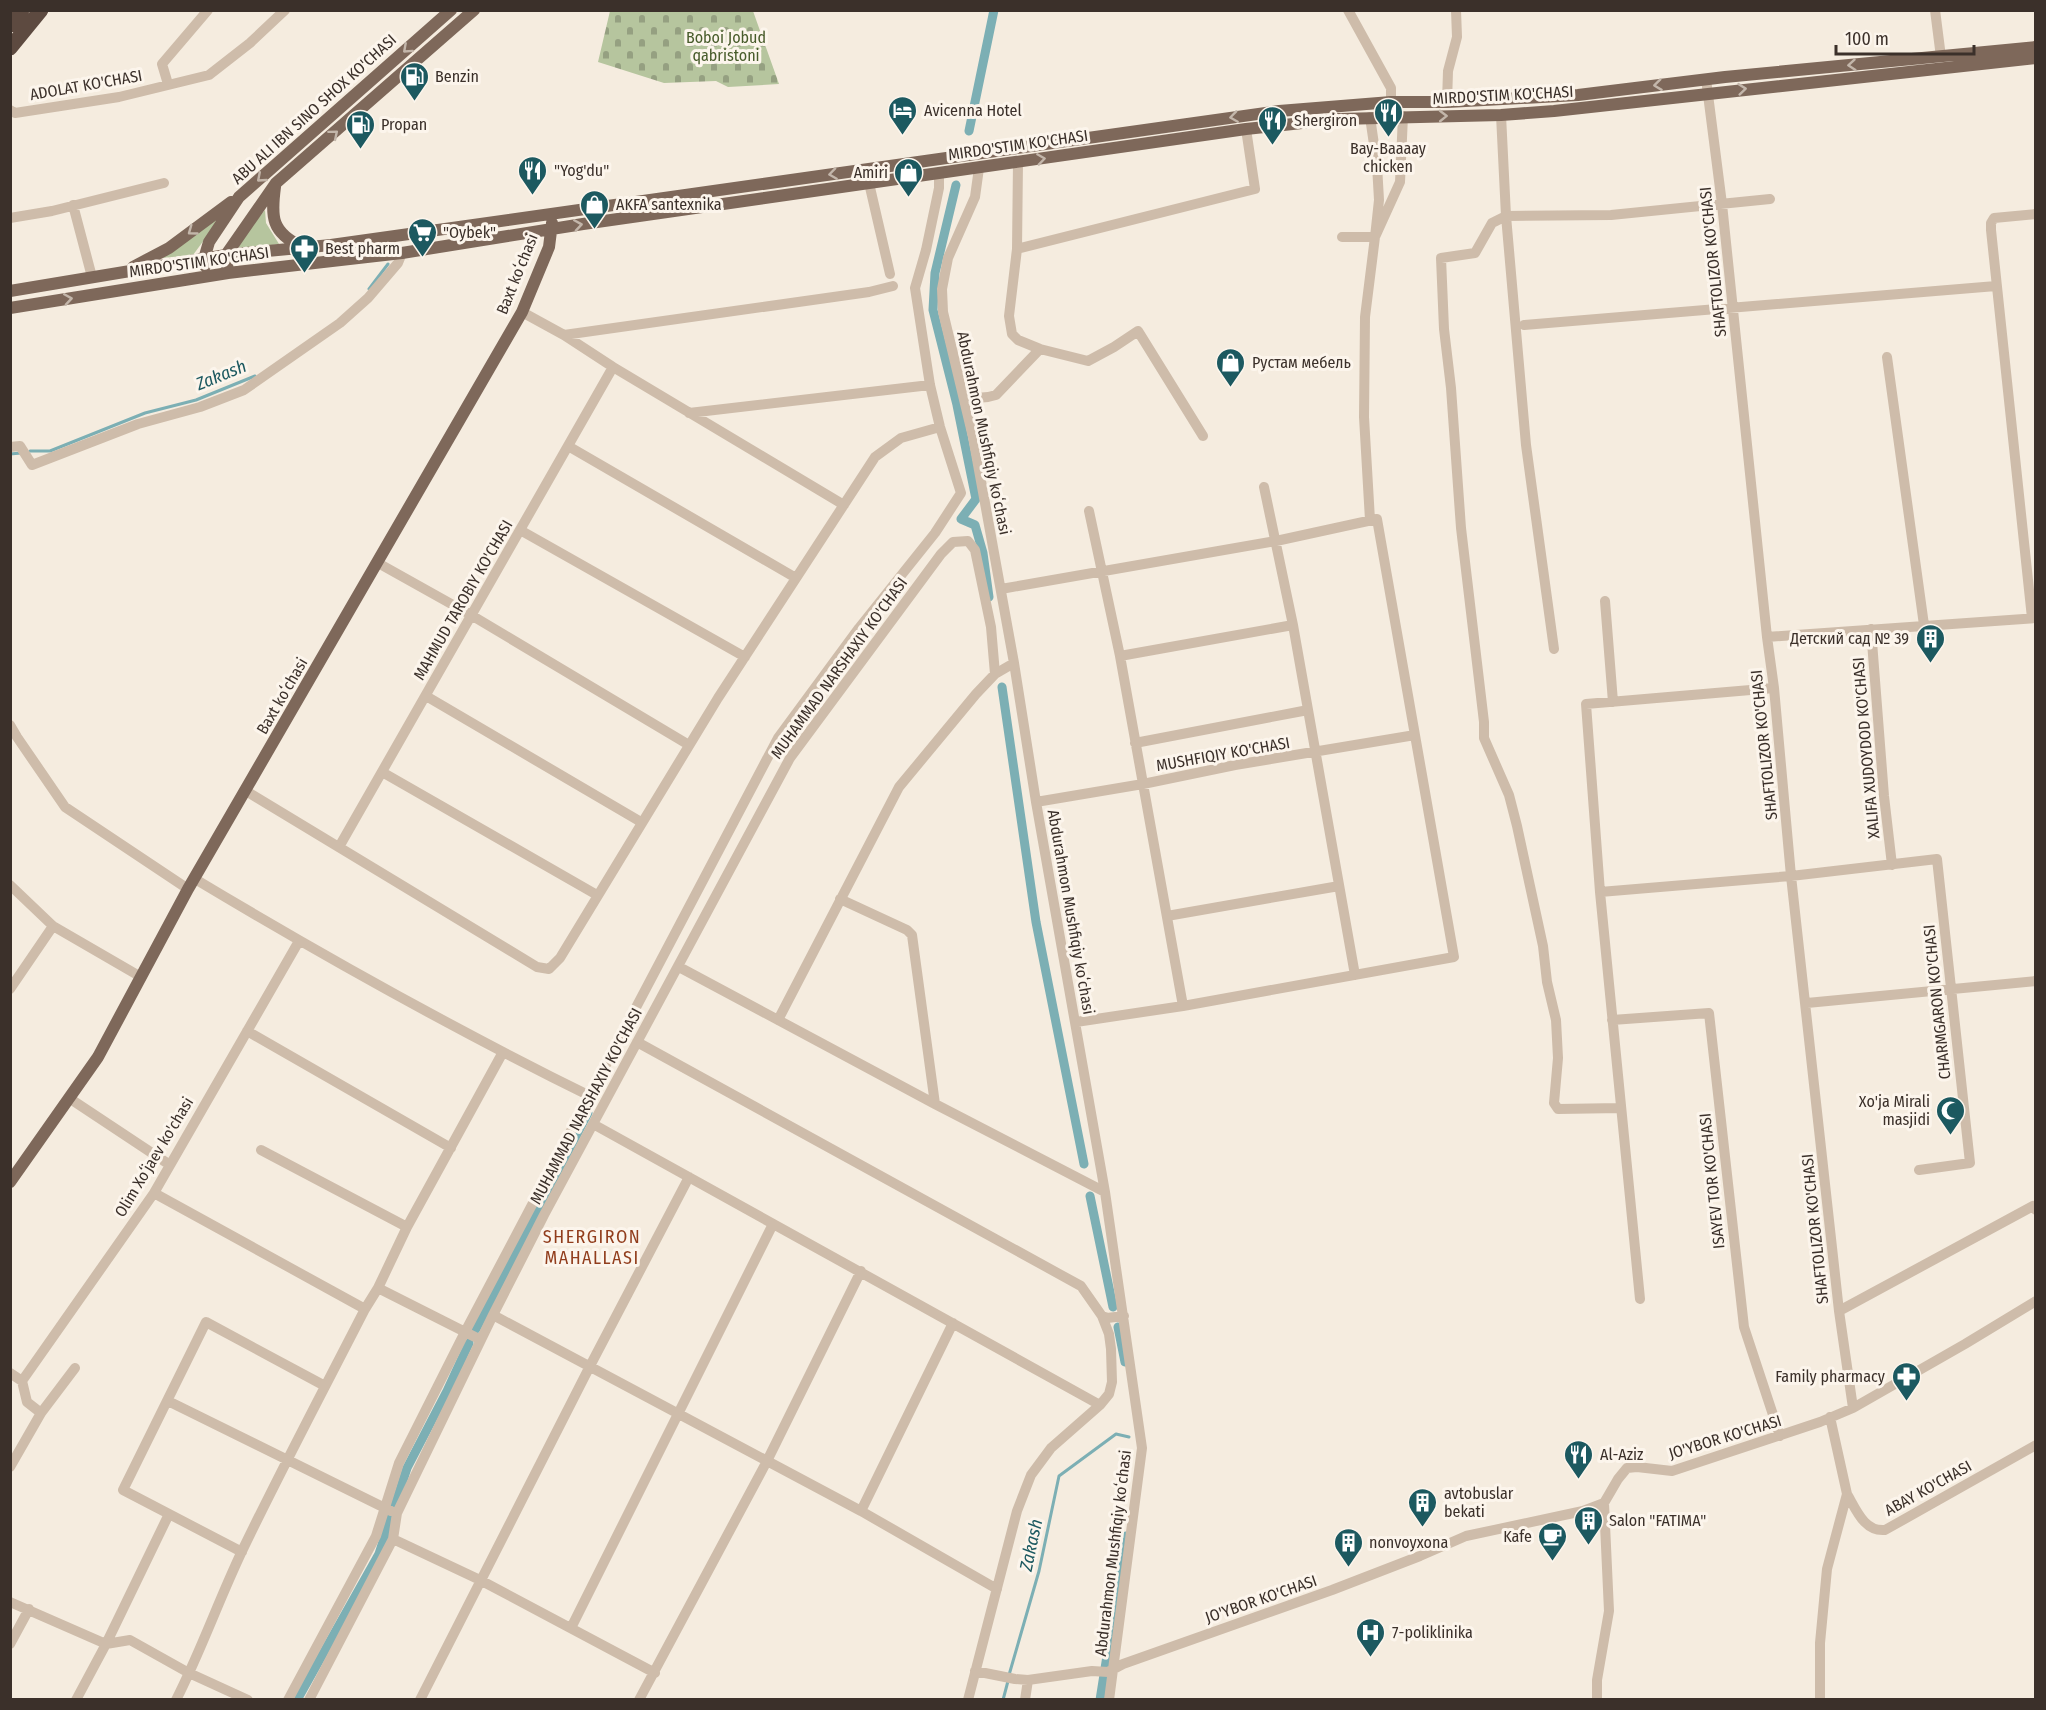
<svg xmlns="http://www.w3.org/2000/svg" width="2046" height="1710" viewBox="0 0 2046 1710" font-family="'Fira Sans Condensed',sans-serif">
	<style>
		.grass { fill: #b6c59e }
		.cemetery { fill: url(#cemetery-stones) }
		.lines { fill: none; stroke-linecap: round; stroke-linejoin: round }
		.stream { stroke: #7cafb4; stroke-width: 3 }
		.canal { stroke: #7cafb4; stroke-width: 9 }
		.minor { stroke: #cebcaa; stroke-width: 10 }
		.major { stroke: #7e685a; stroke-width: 12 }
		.highway { stroke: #5d4a40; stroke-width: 15 }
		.oneway { stroke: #c3b6aa }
		.labels { text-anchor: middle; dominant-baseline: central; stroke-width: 6; stroke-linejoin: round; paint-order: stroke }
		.park-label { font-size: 16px; fill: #485c2b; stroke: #fcf5ec }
		.poi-label { font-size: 16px; fill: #3b302a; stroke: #fcf5ec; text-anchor: start }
		.street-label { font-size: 16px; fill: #3b302a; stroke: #fcf5ec }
		.water-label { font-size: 18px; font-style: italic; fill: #1c5960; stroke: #fcf5ec }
		.neighbourhood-label { font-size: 18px; letter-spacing: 1.5px; fill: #913d1c; stroke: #fcf5ec }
	</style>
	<defs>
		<pattern id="cemetery-stones" width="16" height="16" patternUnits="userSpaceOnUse" patternTransform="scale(1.5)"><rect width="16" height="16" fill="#b6c59e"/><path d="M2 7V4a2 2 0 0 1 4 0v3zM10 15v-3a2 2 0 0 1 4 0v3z" fill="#95a081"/></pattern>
	</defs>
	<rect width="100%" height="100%" fill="#f5ecdf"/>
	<!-- grass -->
	<path class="grass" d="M265,210L266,223L279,244L242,249L239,247L238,242Z
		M224,213L193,255L162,258Z"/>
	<!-- cemetery -->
	<path class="cemetery" d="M610,11H753L779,84L728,87L716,81L664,83L598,62Z"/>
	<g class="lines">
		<!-- stream -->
		<path class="stream" d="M369,289L388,264
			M30,451H50L145,413L196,400L255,376
			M10,454L21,453
			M1009,1675L1039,1571L1059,1476L1116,1434L1129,1437
			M1003,1700L1008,1681"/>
		<!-- canal -->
		<path class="canal" d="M969,131L994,10
			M956,185L935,273L933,310L957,405L976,499L961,519L975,525L983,553L989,597
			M1002,687L1036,922L1084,1164
			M1090,1196L1113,1307
			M1118,1327L1125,1362
			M476,1329L588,1113
			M297,1700L379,1554L407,1468L447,1391L469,1343
			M1100,1700L1126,1536"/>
		<!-- minor -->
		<path class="minor" d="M1348,10L1391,88V102
			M1935,10L1941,57
			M1706,79L1722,204L1767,637L1774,688L1791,876L1839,1311L1853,1408
			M168,84L162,64L208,10
			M1447,102L1448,71L1457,37L1456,10
			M10,110L15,113L119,97L209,75L250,43L285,10
			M1501,115L1506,216L1526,445L1554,649
			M1018,162L1017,249L1009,316L1012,334L1018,340L1040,349L1088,361L1114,347L1138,331L1203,436
			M979,168L975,197L948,258L942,289L943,312L973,437L1014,663L1036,802L1105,1192L1142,1448L1109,1700
			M869,183L890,274
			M73,205L92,277
			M10,218L52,211L164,183
			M1342,237H1375L1379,200L1377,165L1370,117
			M1017,249L1255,189L1246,129
			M522,312L564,335L613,367L844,505
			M1524,325L1996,286
			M564,335L869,292L893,286
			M1887,357L1924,625
			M964,399L988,397L996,395L1040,349
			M689,413L930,385
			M568,446L796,578
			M10,447L20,446L32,465L138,424L200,407L244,390L340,323L368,298L398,263L402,253
			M1264,487L1293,625L1355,975
			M1089,511L1120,656L1183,1006
			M1370,520L1364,417L1365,317L1375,237L1400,182L1403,116
			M520,530L745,657
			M378,563L471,615L689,745
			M1001,589L1276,541L1377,519L1454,957L1183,1006L1076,1022
			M1605,601L1613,702
			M2032,618L1991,230V223L1994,218L2036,214
			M1871,629L1884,796L1892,865
			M1767,637L2036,618
			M1120,656L1293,625
			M426,696L641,822
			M10,725L17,737L65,807L188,889
			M1135,743L1308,710
			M382,772L597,895
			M246,791L537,967L549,969L560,958L718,698L875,457L901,438L940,427
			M1036,802L1143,784L1235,765L1415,735
			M339,847L613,367
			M195,879C325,957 458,1031 594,1098
			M10,885L53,926L141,977
			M1600,892L1791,876L1937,859L1970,1163L1919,1170
			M840,899L907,930L912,935L935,1104
			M1167,916L1339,886
			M679,967L935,1104L1105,1192
			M10,989L53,926
			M1807,1003L2036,981
			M778,1020L899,787L976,694L995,674L1014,663
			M1612,1020L1709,1013L1744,1327L1780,1436
			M247,1031L451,1148
			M637,1042L1081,1286L1102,1316L1107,1318L1124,1316
			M69,1098L170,1165
			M1621,1108L1558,1109L1554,1103L1558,1058L1556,1020L1547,982L1543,946L1517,826L1509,795L1484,738V722L1461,528L1451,388L1444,329L1441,258L1475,253L1492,223L1506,216L1611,215L1770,199
			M593,1124L1100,1405
			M261,1150L407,1227
			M154,1193L365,1309
			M378,1288L481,1340
			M1640,1299L1600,892L1586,704L1774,688
			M1839,1311L2033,1206L2036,1210
			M493,1315L861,1511L997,1589
			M10,1373L22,1381L27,1402L41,1413
			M22,1381L154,1193L299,941
			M168,1401L391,1511
			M10,1467L41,1413L75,1368
			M1847,1494C1856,1509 1864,1532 1885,1530L2036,1445
			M861,1511L953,1323
			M393,1539L480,1580L655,1673
			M242,1552L123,1490L206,1322L325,1386
			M10,1602L106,1644L130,1640L189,1673L248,1700
			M571,1628L773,1224
			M10,1644L29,1609
			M975,1671L1015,1679L1028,1680L1092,1671L1108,1672L1123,1664L1332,1590L1420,1556L1466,1536L1583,1511L1604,1503L1618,1479L1627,1468L1637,1467L1672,1471L1820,1422L1853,1408L1965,1344L2036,1301
			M76,1700L106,1644L169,1514
			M176,1700C201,1651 219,1599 243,1549C282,1468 324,1389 365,1309L378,1288L407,1227L503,1052
			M288,1700L376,1536L399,1463L465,1332L778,738L859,628L935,533L961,493L940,427L930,385L915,288L926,250L939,188V173
			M309,1700L393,1539L397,1513L493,1315L544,1215L790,758L941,554L953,542L968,541L975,550L991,627L995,674
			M420,1700L590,1366L689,1177
			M639,1700L767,1461L861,1271
			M968,1700L1017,1511L1031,1475L1051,1448L1100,1405L1109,1394L1112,1382L1111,1349L1109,1334L1102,1316
			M1025,1700L1028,1680
			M1597,1700V1680L1609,1611L1604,1503
			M1820,1700V1643L1827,1569L1847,1494L1830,1417"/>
		<!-- major -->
		<path class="major" d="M275,187C271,217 271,232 302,247
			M205,266L204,259L209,242L239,197L451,10
			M133,267L169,248L231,202
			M228,273L226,255L276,183L474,10
			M10,291L226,255L331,245L1279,111L1391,102H1447L1578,95L1725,77L2036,47
			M10,308L228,273L402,253L583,224L1246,129L1339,119L1501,115L1554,111L2036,58
			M10,1182L98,1057L188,889L522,312L549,247L552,223"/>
		<!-- highway -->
		<path class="highway" d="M10,25L22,10
			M10,48L41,10"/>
	</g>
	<!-- one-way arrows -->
	<defs><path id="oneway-chevron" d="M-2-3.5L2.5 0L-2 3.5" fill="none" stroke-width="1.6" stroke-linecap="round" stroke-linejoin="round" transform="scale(1.5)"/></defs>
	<g class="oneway">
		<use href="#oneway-chevron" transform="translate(407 49) rotate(138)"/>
		<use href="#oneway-chevron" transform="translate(1852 65) rotate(175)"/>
		<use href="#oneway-chevron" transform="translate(1658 85) rotate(173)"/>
		<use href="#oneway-chevron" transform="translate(1742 89) rotate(-6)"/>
		<use href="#oneway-chevron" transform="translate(1443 116) rotate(-1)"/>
		<use href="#oneway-chevron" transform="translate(1234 117) rotate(172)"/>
		<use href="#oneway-chevron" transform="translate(334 134) rotate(-40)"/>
		<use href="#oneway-chevron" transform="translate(1041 159) rotate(-8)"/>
		<use href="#oneway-chevron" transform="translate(833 174) rotate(172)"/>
		<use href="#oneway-chevron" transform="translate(261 178) rotate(139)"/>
		<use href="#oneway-chevron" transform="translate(578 225) rotate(-9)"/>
		<use href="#oneway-chevron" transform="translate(192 231) rotate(144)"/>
		<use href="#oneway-chevron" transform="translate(68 299) rotate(-9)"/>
	</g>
	<!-- icons -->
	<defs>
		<symbol id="fuel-pin" viewBox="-11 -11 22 30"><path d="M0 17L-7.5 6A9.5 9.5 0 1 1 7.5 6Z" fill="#1c5960" stroke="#fcf5ec"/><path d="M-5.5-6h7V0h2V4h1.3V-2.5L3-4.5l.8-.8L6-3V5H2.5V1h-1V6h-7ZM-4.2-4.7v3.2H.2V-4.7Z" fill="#fff"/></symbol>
		<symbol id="hotel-pin" viewBox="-11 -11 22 30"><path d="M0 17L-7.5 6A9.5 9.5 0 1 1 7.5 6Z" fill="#1c5960" stroke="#fcf5ec"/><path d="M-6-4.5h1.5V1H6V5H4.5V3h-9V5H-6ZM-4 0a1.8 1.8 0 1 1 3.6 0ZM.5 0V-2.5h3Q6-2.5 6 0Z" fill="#fff"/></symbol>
		<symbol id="restaurant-pin" viewBox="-11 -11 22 30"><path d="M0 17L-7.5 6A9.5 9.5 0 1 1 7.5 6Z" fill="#1c5960" stroke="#fcf5ec"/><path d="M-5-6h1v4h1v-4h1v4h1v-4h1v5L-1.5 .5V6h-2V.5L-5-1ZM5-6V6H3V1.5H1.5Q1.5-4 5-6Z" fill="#fff"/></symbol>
		<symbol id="shop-pin" viewBox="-11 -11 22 30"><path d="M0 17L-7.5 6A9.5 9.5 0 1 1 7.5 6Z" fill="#1c5960" stroke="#fcf5ec"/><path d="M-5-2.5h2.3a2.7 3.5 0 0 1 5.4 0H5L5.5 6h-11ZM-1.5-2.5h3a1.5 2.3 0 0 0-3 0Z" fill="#fff"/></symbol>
		<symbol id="supermarket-pin" viewBox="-11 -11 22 30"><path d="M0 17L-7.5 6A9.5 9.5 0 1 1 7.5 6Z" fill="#1c5960" stroke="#fcf5ec"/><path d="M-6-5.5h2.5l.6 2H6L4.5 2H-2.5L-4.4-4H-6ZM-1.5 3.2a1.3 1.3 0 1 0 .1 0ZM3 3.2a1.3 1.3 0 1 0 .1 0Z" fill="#fff"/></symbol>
		<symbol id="pharmacy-pin" viewBox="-11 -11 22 30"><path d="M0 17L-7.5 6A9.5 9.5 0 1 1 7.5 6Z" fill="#1c5960" stroke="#fcf5ec"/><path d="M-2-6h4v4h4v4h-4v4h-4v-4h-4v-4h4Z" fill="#fff"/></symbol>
		<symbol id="building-pin" viewBox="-11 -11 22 30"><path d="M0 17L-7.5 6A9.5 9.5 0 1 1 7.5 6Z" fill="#1c5960" stroke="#fcf5ec"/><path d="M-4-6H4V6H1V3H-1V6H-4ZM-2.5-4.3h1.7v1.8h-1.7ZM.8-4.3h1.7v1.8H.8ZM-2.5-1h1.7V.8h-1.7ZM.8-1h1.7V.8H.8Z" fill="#fff"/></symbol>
		<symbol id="mosque-pin" viewBox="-11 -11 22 30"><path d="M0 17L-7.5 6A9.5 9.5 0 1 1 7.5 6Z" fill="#1c5960" stroke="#fcf5ec"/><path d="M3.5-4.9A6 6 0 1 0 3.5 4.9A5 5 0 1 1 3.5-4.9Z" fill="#fff"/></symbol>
		<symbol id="cafe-pin" viewBox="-11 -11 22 30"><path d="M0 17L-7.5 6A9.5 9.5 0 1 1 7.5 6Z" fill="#1c5960" stroke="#fcf5ec"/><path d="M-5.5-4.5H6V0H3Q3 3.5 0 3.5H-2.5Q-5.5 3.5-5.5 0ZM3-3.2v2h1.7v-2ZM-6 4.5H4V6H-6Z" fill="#fff"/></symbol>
		<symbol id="hospital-pin" viewBox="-11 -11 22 30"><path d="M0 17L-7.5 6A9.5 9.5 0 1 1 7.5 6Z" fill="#1c5960" stroke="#fcf5ec"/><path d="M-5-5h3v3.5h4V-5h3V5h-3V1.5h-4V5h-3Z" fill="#fff"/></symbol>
	</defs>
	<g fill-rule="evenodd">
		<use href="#fuel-pin" x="398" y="60" width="33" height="45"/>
		<use href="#hotel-pin" x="886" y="94" width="33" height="45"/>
		<use href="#restaurant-pin" x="1372" y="96" width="33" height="45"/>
		<use href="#restaurant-pin" x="1256" y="104" width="33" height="45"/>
		<use href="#fuel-pin" x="344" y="108" width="33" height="45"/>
		<use href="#restaurant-pin" x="516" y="154" width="33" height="45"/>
		<use href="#shop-pin" x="892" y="156" width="33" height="45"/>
		<use href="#shop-pin" x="578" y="188" width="33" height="45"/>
		<use href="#supermarket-pin" x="406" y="216" width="33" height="45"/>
		<use href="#pharmacy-pin" x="288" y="232" width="33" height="45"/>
		<use href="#shop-pin" x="1214" y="346" width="33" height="45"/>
		<use href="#building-pin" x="1914" y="622" width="33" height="45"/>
		<use href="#mosque-pin" x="1934" y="1094" width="33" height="45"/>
		<use href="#pharmacy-pin" x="1890" y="1360" width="33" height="45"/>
		<use href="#restaurant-pin" x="1562" y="1438" width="33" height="45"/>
		<use href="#building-pin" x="1406" y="1486" width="33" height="45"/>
		<use href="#building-pin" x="1572" y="1504" width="33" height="45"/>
		<use href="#cafe-pin" x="1536" y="1520" width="33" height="45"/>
		<use href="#building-pin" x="1332" y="1526" width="33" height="45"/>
		<use href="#hospital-pin" x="1354" y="1616" width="33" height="45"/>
	</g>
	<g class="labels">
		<!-- park labels -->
		<g class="park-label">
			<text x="726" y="37">Boboi Jobud<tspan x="726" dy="18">qabristoni</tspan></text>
		</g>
		<!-- poi labels -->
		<g class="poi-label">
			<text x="435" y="76">Benzin</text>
			<text x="924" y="110">Avicenna Hotel</text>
			<text x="1294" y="120">Shergiron</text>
			<text x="381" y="124">Propan</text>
			<text x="1388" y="148" text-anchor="middle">Bay-Baaaay<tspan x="1388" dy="18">chicken</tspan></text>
			<text x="554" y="170">"Yog'du"</text>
			<text x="888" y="172" text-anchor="end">Amiri</text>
			<text x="616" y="204">AKFA santexnika</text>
			<text x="443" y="232">"Oybek"</text>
			<text x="325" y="248">Best pharm</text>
			<text x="1252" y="362">Рустам мебель</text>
			<text x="1909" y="638" text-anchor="end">Детский сад № 39</text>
			<text x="1930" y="1101" text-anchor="end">Xo'ja Mirali<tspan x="1930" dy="18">masjidi</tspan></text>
			<text x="1885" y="1376" text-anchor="end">Family pharmacy</text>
			<text x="1600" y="1454">Al-Aziz</text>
			<text x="1444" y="1493">avtobuslar<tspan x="1444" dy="18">bekati</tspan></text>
			<text x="1609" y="1520">Salon "FATIMA"</text>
			<text x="1532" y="1536" text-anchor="end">Kafe</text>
			<text x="1369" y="1542">nonvoyxona</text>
			<text x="1392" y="1632">7-poliklinika</text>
		</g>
		<!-- street labels -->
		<g class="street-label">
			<text transform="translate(86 85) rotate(-10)">ADOLAT KO'CHASI</text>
			<text transform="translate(1503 95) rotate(-3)">MIRDO'STIM KO'CHASI</text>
			<text transform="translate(314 109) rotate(-42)">ABU ALI IBN SINO SHOX KO'CHASI</text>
			<text transform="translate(1018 145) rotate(-8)">MIRDO'STIM KO'CHASI</text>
			<text transform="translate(199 262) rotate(-8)">MIRDO'STIM KO'CHASI</text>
			<text transform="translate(1713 262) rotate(-96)">SHAFTOLIZOR KO'CHASI</text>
			<text transform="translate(517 274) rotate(-68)">Baxt koʻchasi</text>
			<text transform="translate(984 433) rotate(78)">Abdurahmon Mushfiqiy koʻchasi</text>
			<text transform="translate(463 600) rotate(-60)">MAHMUD TAROBIY KO'CHASI</text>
			<text transform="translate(839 668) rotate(-54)">MUHAMMAD NARSHAXIY KO'CHASI</text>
			<text transform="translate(282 696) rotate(-60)">Baxt koʻchasi</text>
			<text transform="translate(1764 745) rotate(-96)">SHAFTOLIZOR KO'CHASI</text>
			<text transform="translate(1866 748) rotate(-95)">XALIFA XUDOYDOD KO'CHASI</text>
			<text transform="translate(1223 754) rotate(-10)">MUSHFIQIY KO'CHASI</text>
			<text transform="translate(1071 912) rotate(80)">Abdurahmon Mushfiqiy koʻchasi</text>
			<text transform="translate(1937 1002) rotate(-96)">CHARMGARON KO'CHASI</text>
			<text transform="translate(586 1106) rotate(-62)">MUHAMMAD NARSHAXIY KO'CHASI</text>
			<text transform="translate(154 1157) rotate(-59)">Olim Xoʻjaev ko'chasi</text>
			<text transform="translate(1712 1181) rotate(-96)">ISAYEV TOR KO'CHASI</text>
			<text transform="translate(1815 1229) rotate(-96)">SHAFTOLIZOR KO'CHASI</text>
			<text transform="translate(1725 1437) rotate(-17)">JO'YBOR KO'CHASI</text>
			<text transform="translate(1928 1488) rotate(-29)">ABAY KO'CHASI</text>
			<text transform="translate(1113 1553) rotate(-83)">Abdurahmon Mushfiqiy koʻchasi</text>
			<text transform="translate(1261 1599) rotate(-19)">JO'YBOR KO'CHASI</text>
		</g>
		<!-- water labels -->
		<g class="water-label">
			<text transform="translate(221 375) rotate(-22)">Zakash</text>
			<text transform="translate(1031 1545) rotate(-78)">Zakash</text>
		</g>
		<!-- neighbourhood labels -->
		<g class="neighbourhood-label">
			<text x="592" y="1237">SHERGIRON<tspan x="592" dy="21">MAHALLASI</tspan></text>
		</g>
	</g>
	<!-- border -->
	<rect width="2046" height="1710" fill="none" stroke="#3b302a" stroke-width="24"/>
	<!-- scale -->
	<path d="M1836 45v9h138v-9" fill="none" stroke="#3b302a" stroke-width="3"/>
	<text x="1845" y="45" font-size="18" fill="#3b302a" stroke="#fcf5ec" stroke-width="4.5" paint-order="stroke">100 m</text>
</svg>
